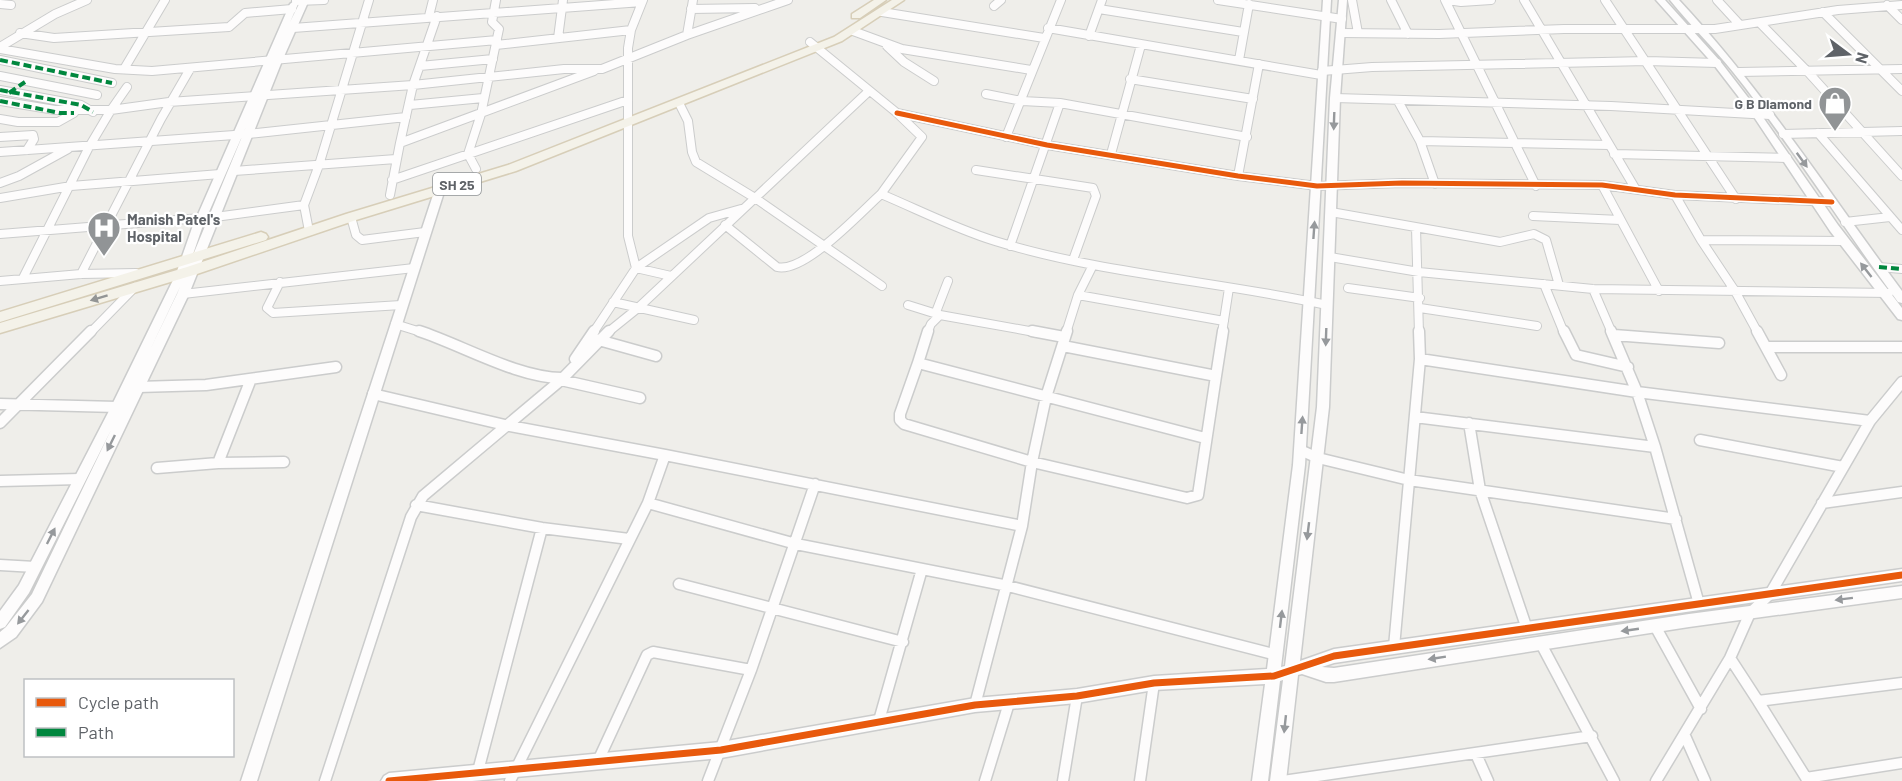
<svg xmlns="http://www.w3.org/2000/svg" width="1902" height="781" viewBox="0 0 1902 781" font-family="Barlow,sans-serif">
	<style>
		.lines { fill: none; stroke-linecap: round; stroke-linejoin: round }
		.minor-far1-casing { stroke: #cbcccc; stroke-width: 10 }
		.minor-casing { stroke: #cbcccc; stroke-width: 13 }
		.tertiary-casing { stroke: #cbcccc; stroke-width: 3 }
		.primary-casing { stroke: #d7ceb8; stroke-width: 3 }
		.minor-far1 { stroke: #fdfcfc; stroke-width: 8 }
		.minor { stroke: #fdfcfc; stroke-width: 10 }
		.tertiary { fill: #fdfcfc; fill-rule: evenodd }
		.primary { fill: #f4f2e9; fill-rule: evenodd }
		.quiet { stroke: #00873e; stroke-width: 4; stroke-dasharray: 8 4; stroke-linecap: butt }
		.cycleway-far1-casing { stroke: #fff; stroke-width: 8 }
		.cycleway-casing { stroke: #fff; stroke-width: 10 }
		.cycleway-far1 { stroke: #e8590c; stroke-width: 5 }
		.cycleway { stroke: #e8590c; stroke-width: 7 }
		.oneway { fill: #96999c }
		.oneway2 { fill: #939595 }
		.labels { text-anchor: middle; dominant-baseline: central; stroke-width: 4.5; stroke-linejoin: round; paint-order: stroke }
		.far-poi-label { font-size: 14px; font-weight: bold; fill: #5f6368; stroke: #fff; text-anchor: end }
		.shield { fill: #fff; stroke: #8f9295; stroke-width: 1.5 }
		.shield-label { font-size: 14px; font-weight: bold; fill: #5f6368 }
		.poi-label { font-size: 15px; font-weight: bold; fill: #5f6368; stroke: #fff; text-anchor: start }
	</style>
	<rect width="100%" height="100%" fill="#efeeea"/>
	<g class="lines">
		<defs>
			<path id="minor-far1" d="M643,0L631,30L628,48V236L636,268L671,276
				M1218,0L1342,19
				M1352,0L1358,33
				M1391,0L1408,34
				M1445,0L1536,186
				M1448,0L1461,2L1491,0
				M1524,0L1635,188
				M1605,0L1736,199
				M1717,0L1740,25
				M296,1L324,0
				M0,4L11,5
				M1887,5L1902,20
				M994,6L1001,0
				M691,9L755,8
				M1099,9L1243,32
				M882,12L1044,38
				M1823,12L1902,91
				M429,16L433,0
				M1760,23L1808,72L1902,176
				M293,28L642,2
				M1048,28L1321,75
				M853,31L902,49L1031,70
				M20,33L54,38L229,27L245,13L292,9
				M1341,33L1439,34L1564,29H1715L1838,10L1902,5
				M687,35L788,0
				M1089,36L1102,0
				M558,38L563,0
				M810,42L897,113L922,137L881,194C919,210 956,229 995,241C1102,274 1217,281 1327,305
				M496,45L631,30
				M887,46L904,62L934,81
				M0,47L55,14L87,0
				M0,49L115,69L152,71L497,40
				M0,60L112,83
				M1239,60L1249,4
				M420,66L493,59
				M124,69L165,0
				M1322,71L1372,67L1647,61L1717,63
				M1739,72L1902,69
				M0,76L97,95
				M1130,79L1253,99
				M0,90L81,105L93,112
				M986,94L1022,101L1060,103L1247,137
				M1335,98L1611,106L1770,115
				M0,101L55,110H111L127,87
				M1398,101L1420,141L1435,184
				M679,103L688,121L692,152L696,162L755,198L882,286
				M410,105L483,98
				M897,113L1047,145L1238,176L1317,186L1402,183L1602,185L1675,195L1832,202
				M0,119L18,122H58L74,113
				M1818,133L1902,230
				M1783,134L1902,131
				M0,137L33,135L34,139L27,150
				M1006,137L1061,0
				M1420,141L1609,145
				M400,143L413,85L437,16
				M0,152L248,134L406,117
				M1111,154L1141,45
				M1614,154L1787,158
				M476,169L468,154L481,114L499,29L492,22L496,0
				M976,170L1093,188L1096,196L1073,260
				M234,171L396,159
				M1238,176L1259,64
				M392,180L628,100
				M0,183L19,176L68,149
				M1602,185L1659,291
				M390,195L400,143L594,71
				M1675,195L1701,240
				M0,198L71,186L220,174
				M1331,212L1500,242L1534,234L1546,240L1559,285
				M1533,216L1620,220
				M215,217L304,205
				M351,217L356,235L362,240L425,232
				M1845,222L1890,217
				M725,225L777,267C804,274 861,212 881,194
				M1416,228L1419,333
				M309,231L304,205L319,165L369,0
				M0,234L201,218
				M1010,246L1060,103
				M1330,257L1419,272L1593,289L1889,293
				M1879,267L1902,269
				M81,274L161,119L190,69
				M23,278L89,147L111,110L169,102L413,85L564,69H602L687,35L693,0
				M0,281L81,274L136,273
				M280,282L267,308L273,313L401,305
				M1544,284L1564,333
				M1348,288L1420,298
				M1593,289L1612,333
				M183,294L414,268
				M1078,295L1224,321
				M613,302L694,320
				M908,305L940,315
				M1420,308L1537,326
				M936,312L948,281
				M395,324L424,333
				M90,333L135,287
				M593,333L636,268L709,218L741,209
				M607,333L638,308L869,91
				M927,333L931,324L940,315L1040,333
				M1066,333L1078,295L1093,265
				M1222,333L1229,288
				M1758,333L1735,291L1701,240L1844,241"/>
			<path id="minor" d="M419,331C462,345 518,378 562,378
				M928,331L918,363L1205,438
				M1032,331L1064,337
				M1564,331L1576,355L1628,367
				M1611,331L1637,392L1655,447L1699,604
				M1757,331L1781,375
				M1614,335L1719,343
				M595,339L656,356
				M1063,346L1216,376L1223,331
				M1768,347H1902
				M575,359L594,331
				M1420,359L1637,392L1870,421
				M918,363L900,414V420L904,424L1032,462L1187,498L1198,495L1216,376
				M561,380L640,398
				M138,387L206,385L336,367
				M373,394L505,425L665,455L648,503L510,781
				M0,404L117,407
				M1415,417L1655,447
				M0,423L91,331
				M1469,423L1480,490L1527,629
				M1700,440L1843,467
				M1300,450L1318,458L1409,480L1676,519
				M665,455L1022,526
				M218,463L251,379
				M157,468L218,463L284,462
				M0,481L80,479
				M648,503L796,544L1008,586L1277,655
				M1822,503L1902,492
				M416,505L542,528L629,539
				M0,565L35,567
				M679,584L903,642
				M1655,626L1701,709
				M1540,642L1614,781
				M1394,647L1420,359L1419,331
				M1730,658L1758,701
				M975,705L1022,526L1032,462L1046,397L1067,331
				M878,724L922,569
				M1685,736L1705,781
				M1476,754L1488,781
				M597,763L647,655L653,652L751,670
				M478,771L542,528
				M1806,778L1902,763
				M325,781L411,517L423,496L561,380L609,331
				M708,781L751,670L815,484
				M985,781L1009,703
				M1063,781L1077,696
				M1140,781L1154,683
				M1283,781L1592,736
				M1656,781L1730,658L1750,613L1770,594L1870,421L1902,382
				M1808,781L1758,701L1902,683"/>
			<path id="tertiary" d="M301,0H309L282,61L189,294L42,602L16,637L0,648V632L6,627L32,594L111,430L29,593L5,627L0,629V611L19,585L111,407L176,274L192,228L290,4L294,1L298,4L290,22ZM246,127L191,260L202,228ZM180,287L177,294L149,352Z
				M1323,0H1331L1305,465L1281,667L1285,666L1317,407L1330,98L1339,0H1347L1340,98L1329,407L1300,661L1334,649L1902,569V581L1394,654L1334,663L1322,667L1334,668L1689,614L1902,586V598L1689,627L1334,682H1326L1302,674L1298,675L1286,781H1270L1283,680L1280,681L1268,781H1252L1265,684L1154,690L1077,703L975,712L721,758L472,781H381L384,776L389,773L721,742L975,698L1077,689L1154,676L1267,669L1293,465Z
				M1656,0H1665L1720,61L1760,113L1838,225L1902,308V320L1898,319L1830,231L1754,117L1714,65Z
				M1670,0H1679C1763,90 1829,193 1902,291V303L1898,302C1842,226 1792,146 1733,72C1713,47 1690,25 1670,0Z
				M440,186L445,189L257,781H241L435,189Z"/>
			<path id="primary" d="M874,0H886L860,18H852V14Z
				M892,0H904L842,41L516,171L356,220L197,274L0,333V323L187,267L346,214L508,165L834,37Z
				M261,232L266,234L268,237L266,240L0,322V312Z"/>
		</defs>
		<!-- minor-far1 casing -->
		<use href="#minor-far1" class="minor-far1-casing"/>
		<!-- minor casing -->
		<use href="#minor" class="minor-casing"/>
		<!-- tertiary casing -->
		<use href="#tertiary" class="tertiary-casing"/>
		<!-- primary casing -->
		<use href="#primary" class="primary-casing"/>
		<!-- minor-far1 -->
		<use href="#minor-far1" class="minor-far1"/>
		<!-- minor -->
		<use href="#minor" class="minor"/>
		<!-- tertiary -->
		<use href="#tertiary" class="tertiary"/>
		<!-- primary -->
		<use href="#primary" class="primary"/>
		<!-- quiet -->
		<path class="quiet" d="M0,60L112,83
			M0,90L81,105L93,112
			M9,93L25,82
			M0,101L60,113H74
			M1879,267L1902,269"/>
		<defs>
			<path id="cycleway-far1" d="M897,113L1047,145L1238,176L1317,186L1402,183L1602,185L1675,195L1832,202"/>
			<path id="cycleway" d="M389,781L721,750L975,705L1077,696L1154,683L1274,676L1334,656L1902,575"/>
		</defs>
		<!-- cycleway-far1 casing -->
		<use href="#cycleway-far1" class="cycleway-far1-casing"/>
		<!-- cycleway casing -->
		<use href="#cycleway" class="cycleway-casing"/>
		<!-- cycleway-far1 -->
		<use href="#cycleway-far1" class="cycleway-far1"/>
		<!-- cycleway -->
		<use href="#cycleway" class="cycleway"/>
	</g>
	<!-- one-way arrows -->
	<defs><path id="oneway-solid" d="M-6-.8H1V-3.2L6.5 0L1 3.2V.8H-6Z" transform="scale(1.5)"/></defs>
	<g class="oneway">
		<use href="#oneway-solid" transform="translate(1334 121) rotate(92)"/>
		<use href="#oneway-solid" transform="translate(1802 160) rotate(54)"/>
		<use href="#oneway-solid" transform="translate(1314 230) rotate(-86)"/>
		<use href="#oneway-solid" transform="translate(1866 270) rotate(-128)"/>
		<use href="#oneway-solid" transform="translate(1326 337) rotate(92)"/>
		<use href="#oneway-solid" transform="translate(1302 425) rotate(-86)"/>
		<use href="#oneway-solid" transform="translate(111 443) rotate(116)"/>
		<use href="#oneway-solid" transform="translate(1308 531) rotate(97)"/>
		<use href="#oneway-solid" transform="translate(51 536) rotate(-63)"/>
		<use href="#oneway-solid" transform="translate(1844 599) rotate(173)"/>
		<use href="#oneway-solid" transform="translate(23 617) rotate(128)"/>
		<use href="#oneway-solid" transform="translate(1281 619) rotate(-83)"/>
		<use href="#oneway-solid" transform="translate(1630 630) rotate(172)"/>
		<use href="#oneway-solid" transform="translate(1437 658) rotate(171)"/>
		<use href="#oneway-solid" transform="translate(1285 724) rotate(96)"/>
	</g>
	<use class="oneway2" href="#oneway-solid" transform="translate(99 298) rotate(163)"/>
	<!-- icons -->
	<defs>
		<symbol id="shop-pin" viewBox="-11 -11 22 30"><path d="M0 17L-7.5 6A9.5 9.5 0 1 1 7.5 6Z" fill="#919496" stroke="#fff"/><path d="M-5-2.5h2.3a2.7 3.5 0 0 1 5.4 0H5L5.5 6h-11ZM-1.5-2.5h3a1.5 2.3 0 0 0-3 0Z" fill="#fff"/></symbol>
		<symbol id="hospital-pin" viewBox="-11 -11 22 30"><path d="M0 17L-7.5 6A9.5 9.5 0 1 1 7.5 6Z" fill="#919496" stroke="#fff"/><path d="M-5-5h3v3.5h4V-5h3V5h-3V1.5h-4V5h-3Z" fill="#fff"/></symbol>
	</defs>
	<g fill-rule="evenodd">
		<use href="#shop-pin" x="1816" y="84" width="38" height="52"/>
		<use href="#hospital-pin" x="85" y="209" width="38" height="52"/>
	</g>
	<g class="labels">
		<!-- far-poi labels -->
		<g class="far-poi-label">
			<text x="1812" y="103">G B Diamond</text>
		</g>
		<!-- shield labels -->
		<rect class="shield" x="433" y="173" width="48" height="22" rx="4.5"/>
		<g class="shield-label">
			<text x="457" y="184">SH 25</text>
		</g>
		<!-- poi labels -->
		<g class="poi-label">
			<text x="127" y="219">Manish Patel's<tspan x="127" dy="17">Hospital</tspan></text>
		</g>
	</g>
	<!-- legend -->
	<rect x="24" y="679" width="210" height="78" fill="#ffffff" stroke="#bfc1c3" stroke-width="1.5"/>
	<rect x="36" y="698" width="30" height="9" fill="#e8590c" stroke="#bfc1c3" stroke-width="1.5"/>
	<text x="78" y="709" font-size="18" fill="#5f6368">Cycle path</text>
	<rect x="36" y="728" width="30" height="9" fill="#00873e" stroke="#bfc1c3" stroke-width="1.5"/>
	<text x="78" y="739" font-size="18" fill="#5f6368">Path</text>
	<!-- north arrow -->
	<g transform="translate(1848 54) rotate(106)" stroke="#ffffff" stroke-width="4.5" paint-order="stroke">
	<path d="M0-4.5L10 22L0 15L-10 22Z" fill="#5f6368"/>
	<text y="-9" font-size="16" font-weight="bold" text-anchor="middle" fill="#5f6368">N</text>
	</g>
</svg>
